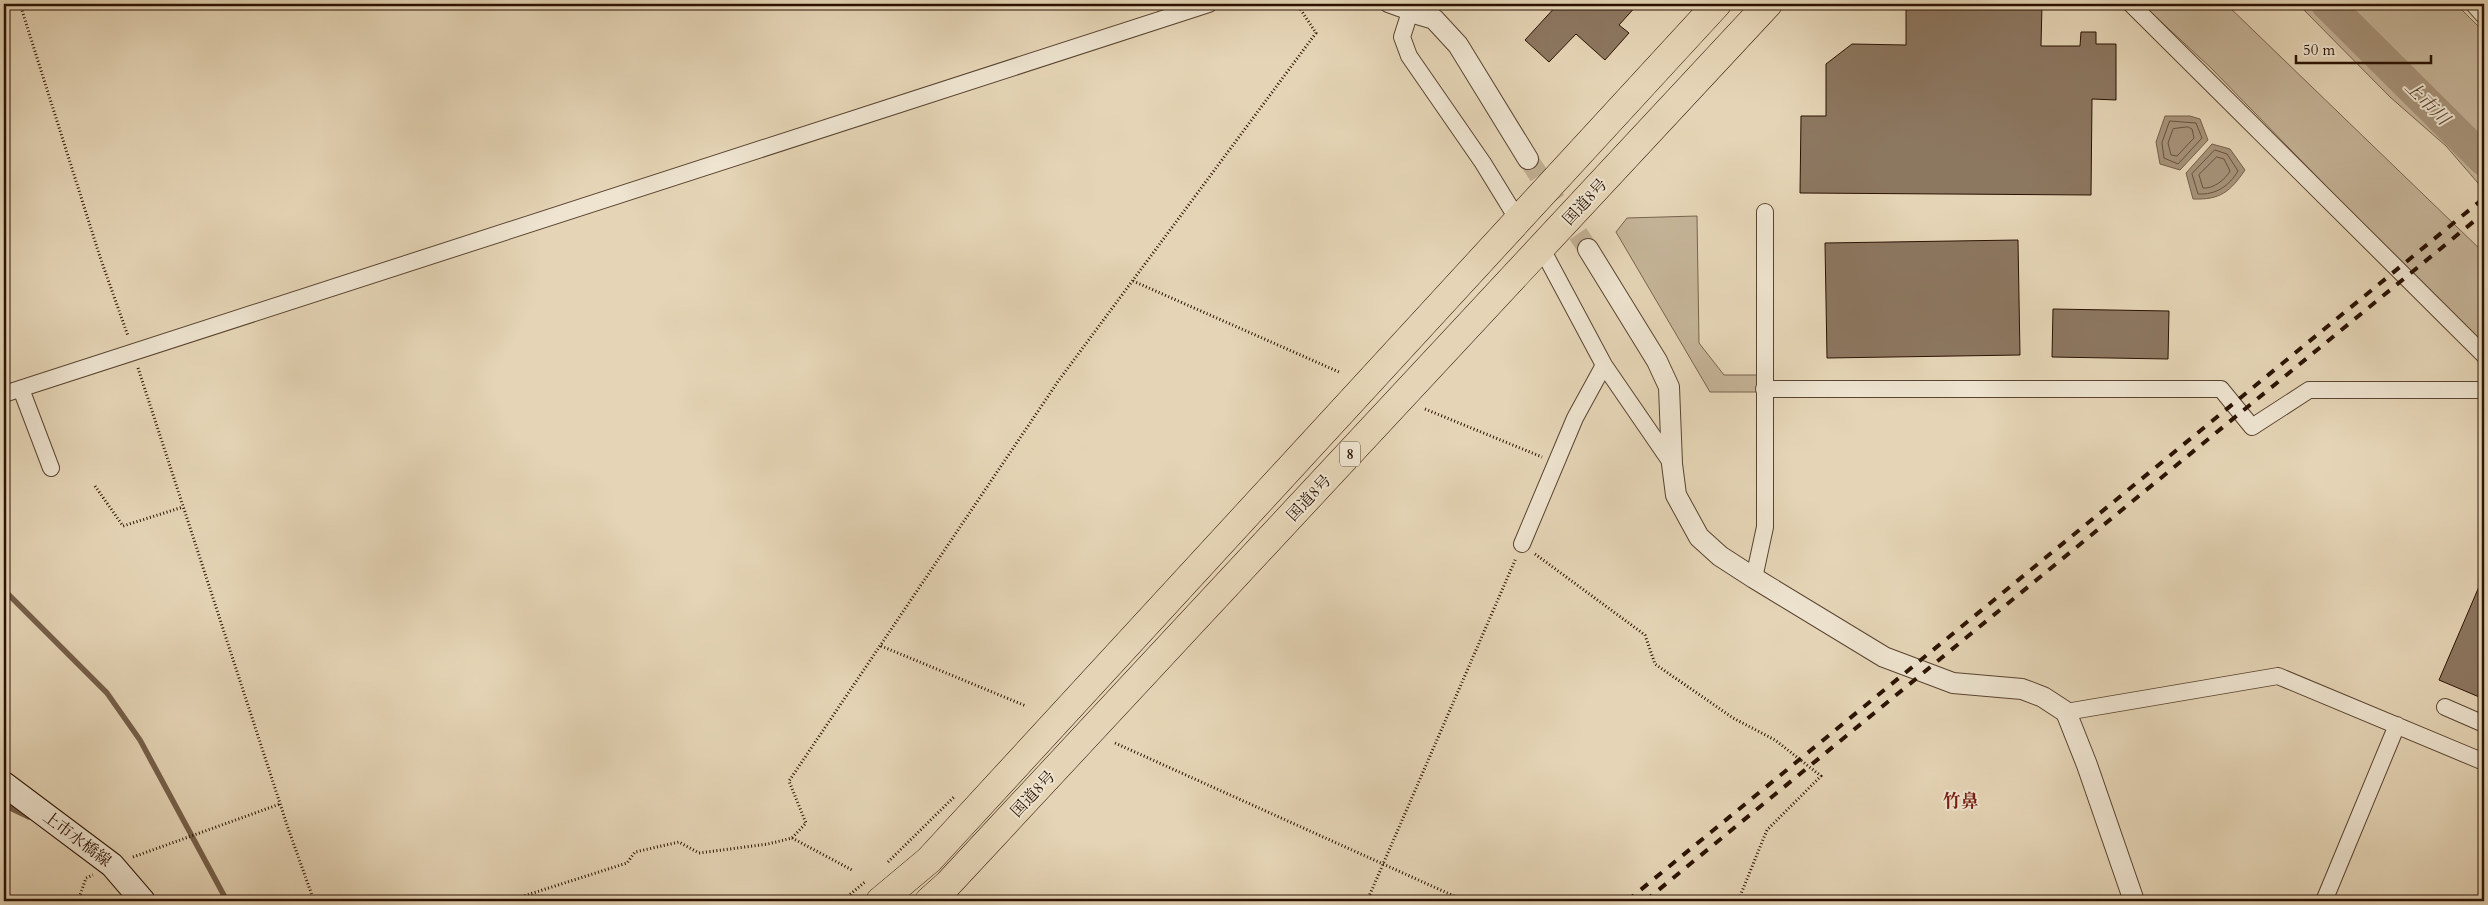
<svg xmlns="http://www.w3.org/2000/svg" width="2488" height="905" viewBox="0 0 2488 905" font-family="Cardo,'Noto Serif JP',serif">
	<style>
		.green { fill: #c5b498; stroke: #78634e }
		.water { fill: #a69379; stroke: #755f4a }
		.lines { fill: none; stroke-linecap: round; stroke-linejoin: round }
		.shore { stroke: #68523e; stroke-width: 1 }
		.stream { stroke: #755f4a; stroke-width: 5.5 }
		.river { stroke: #a69379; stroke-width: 32 }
		.building { fill: #8c7760; stroke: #2b1203 }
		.tertiary-tunnel { stroke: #c0ae92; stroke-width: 20; stroke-dasharray: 20 10; stroke-linecap: butt }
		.minor-casing { stroke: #5a4330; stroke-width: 18 }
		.tertiary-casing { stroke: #5a4330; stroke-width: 22 }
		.secondary-casing { stroke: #2b1203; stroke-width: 26 }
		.trunk-casing { stroke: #2b1203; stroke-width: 29 }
		.path { stroke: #2b1203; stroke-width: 3; stroke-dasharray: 1 2.5; stroke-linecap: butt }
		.minor { stroke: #eee4d0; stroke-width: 16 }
		.tertiary { stroke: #eee4d0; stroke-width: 20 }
		.secondary { stroke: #eee4d0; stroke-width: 24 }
		.trunk { stroke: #e5d5b6; stroke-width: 28 }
		.rail { stroke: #2b1203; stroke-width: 4; stroke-dasharray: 9 9; stroke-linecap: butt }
		.labels { text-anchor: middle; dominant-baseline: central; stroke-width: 4; stroke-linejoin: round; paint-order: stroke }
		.shield { fill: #eee4d0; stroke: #665140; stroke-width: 1 }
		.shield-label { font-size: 15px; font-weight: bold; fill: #2b1203 }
		.street-label { font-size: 16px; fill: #2b1203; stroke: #eee4d0 }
		.water-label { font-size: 18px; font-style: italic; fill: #5c4632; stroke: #eee4d0 }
		.neighbourhood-label { font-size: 18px; font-weight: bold; fill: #7a1f14; stroke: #eee4d0 }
	</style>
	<rect width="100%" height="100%" fill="#e5d5b6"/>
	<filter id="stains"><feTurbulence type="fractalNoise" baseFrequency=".004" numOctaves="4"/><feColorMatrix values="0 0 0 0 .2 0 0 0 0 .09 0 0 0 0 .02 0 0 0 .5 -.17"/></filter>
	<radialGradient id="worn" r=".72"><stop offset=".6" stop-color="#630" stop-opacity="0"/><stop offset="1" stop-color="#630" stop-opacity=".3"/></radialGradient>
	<!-- green -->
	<path class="green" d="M2142,4H2226L2484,253V348L2211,68Z
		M2298,4H2456L2484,32V190L2446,146L2390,97Z
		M1697,216L1699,343L1724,375H1758L1759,392H1710L1616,232L1627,218Z"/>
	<!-- water -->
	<path class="water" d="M2165,116H2190L2200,119L2208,140L2180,170L2160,164L2156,142Z
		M2212,144L2230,149L2245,170C2230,192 2220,200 2193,199L2186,173Z"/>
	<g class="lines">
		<!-- shore -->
		<path class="shore" d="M2170,121L2196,123L2202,138L2178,164L2164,158L2162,143Z
			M2188,127L2192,129L2194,138L2177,156L2171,155L2168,143L2173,129Z
			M2215,150L2227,154L2238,171C2229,186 2216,195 2198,194L2192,174Z
			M2217,157L2224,159L2230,171C2225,180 2213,189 2203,188L2199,175Z"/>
		<!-- stream -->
		<path class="stream" d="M4,590L107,693L140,740L227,901
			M4,805L29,817"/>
		<!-- river -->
		<path class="river" d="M2327,4L2484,160"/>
	</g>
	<!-- building -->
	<path class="building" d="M1558,4H1638L1619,25L1629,33L1605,60L1576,34L1549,62L1525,40Z
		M1906,4H2042L2041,46H2080L2081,32H2096V44H2116V100L2092,99L2091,195L1800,193L1801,116H1826V64L1852,44L1906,45Z
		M2018,240L2020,355L1827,358L1825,243Z
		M2053,309L2169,311L2168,359L2052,357Z
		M2484,575V699L2439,680Z"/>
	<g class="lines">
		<!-- tertiary-tunnel -->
		<path class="tertiary-tunnel" d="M1528,159L1588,249"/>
		<defs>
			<path id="minor" d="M1388,4L1410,12L1402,37L1409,56L1483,163L1518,220
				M2131,4L2484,355
				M1542,249L1604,365L1672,464
				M21,389L51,468
				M1764,389H2221L2252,427L2309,390H2482
				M4,394L1209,4
				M1522,544L1575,418L1604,365
				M1754,578L1765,527V212
				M2445,707L2484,724
				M2066,712L2278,676L2484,762
				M2324,901L2397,725"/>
			<path id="tertiary" d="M2476,4L2484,13
				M1410,12L1434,19L1458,45L1528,159
				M1588,249L1657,361L1669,387L1672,464L1676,495L1699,537L1720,556L1754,578L1884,657L1953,683L2022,689L2043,697L2066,712L2087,765L2134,901"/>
			<path id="secondary" d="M4,784L112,865L143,901"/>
			<path id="trunk" d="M880,901L929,860L1717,4
				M929,901L948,884L1768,4"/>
		</defs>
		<!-- minor casing -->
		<use href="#minor" class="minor-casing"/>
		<!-- tertiary casing -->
		<use href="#tertiary" class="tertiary-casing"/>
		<!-- secondary casing -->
		<use href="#secondary" class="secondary-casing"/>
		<!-- trunk casing -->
		<use href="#trunk" class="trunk-casing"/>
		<!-- path -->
		<path class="path" d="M20,4L100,257L128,336
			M1133,281L1339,372
			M138,368L288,828L314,901
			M1425,409L1542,457
			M95,486L123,526L183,507
			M1535,554L1645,635L1655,664L1733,718L1775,740L1821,776L1767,830L1738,901
			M881,646L1026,706
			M1115,743L1465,901
			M792,838L852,870
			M133,857L280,804
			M888,862L955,796
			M78,901L86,878L93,875
			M508,901L627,863L635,852L679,842L699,853L768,844L792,838L806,823L789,781L1059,380L1316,33L1297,4
			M842,901L865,882
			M1367,901L1516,558"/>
		<!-- minor -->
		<use href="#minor" class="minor"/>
		<!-- tertiary -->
		<use href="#tertiary" class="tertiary"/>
		<!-- secondary -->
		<use href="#secondary" class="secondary"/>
		<!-- trunk -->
		<use href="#trunk" class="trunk"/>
		<!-- rail -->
		<path class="rail" d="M1627,901L2484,198
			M1645,901L2484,213"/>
	</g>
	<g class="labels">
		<!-- shield labels -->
		<rect class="shield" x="1340" y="441.5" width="20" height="25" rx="4"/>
		<g class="shield-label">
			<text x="1350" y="454">8</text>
		</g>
		<!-- street labels -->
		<g class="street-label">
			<text transform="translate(1585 202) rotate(-47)">国道8号</text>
			<text transform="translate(1309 498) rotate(-47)">国道8号</text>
			<text transform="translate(1033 794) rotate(-47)">国道8号</text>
			<text transform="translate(77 839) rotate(37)">上市水橋線</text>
		</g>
		<!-- water labels -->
		<g class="water-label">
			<text transform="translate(2427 103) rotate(45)">上市川</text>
		</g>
		<!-- neighbourhood labels -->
		<g class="neighbourhood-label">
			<text x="1961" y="801">竹鼻</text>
		</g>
	</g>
	<!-- margin -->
	<rect width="2488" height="905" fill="none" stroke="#e5d5b6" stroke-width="20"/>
	<rect x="5" y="5" width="2478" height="895" fill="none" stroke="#2b1203" stroke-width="2.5"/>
	<rect x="10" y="10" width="2468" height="885" fill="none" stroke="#2b1203"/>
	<!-- scale -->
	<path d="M2296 55v8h135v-8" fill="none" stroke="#2b1203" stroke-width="2.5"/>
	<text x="2303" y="55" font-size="15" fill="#2b1203" stroke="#eee4d0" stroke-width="4" paint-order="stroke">50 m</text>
	<rect width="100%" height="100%" filter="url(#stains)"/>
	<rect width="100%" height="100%" fill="url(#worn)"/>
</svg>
